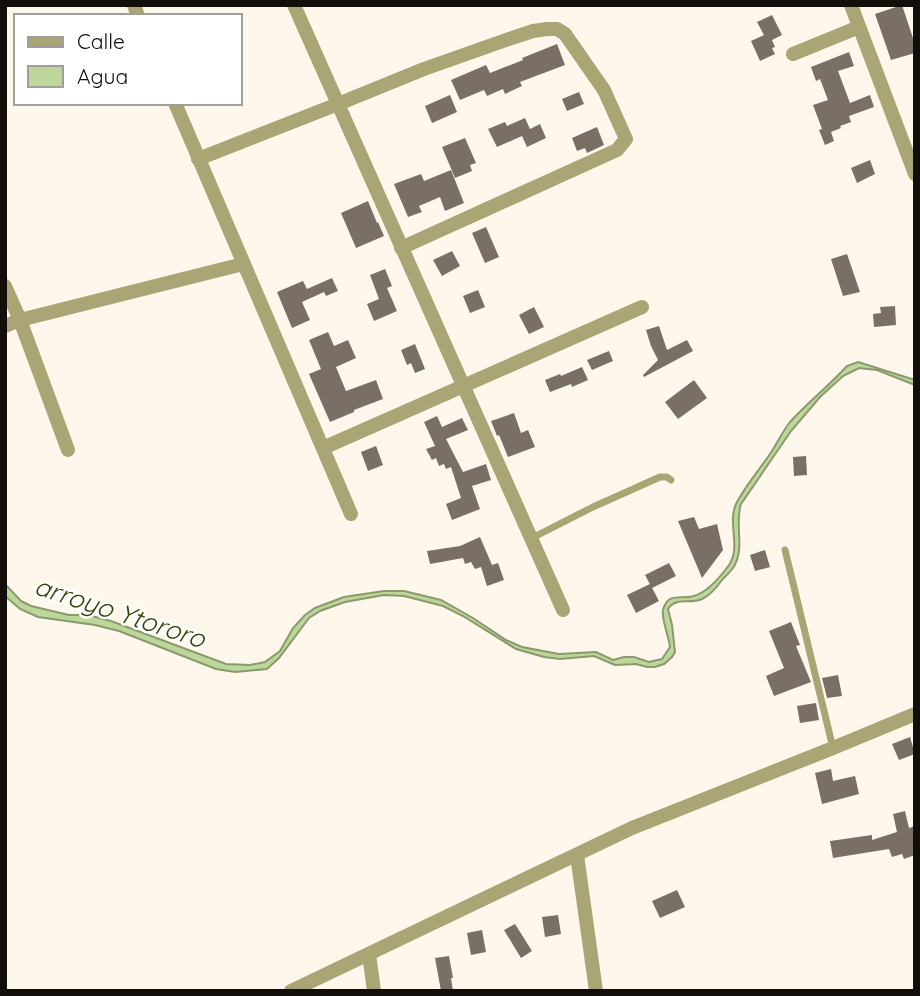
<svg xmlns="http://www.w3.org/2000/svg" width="920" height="996" viewBox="0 0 920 996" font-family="Quicksand,sans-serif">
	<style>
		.water { fill: #bdd699; stroke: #8a9a6e; stroke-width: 2 }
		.building { fill: #7a6f67 }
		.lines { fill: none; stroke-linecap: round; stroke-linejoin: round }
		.lane { stroke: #aaa575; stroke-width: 7 }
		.street { stroke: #aaa575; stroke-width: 14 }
		.labels { text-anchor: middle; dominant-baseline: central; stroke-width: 5; stroke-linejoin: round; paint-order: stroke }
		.water-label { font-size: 26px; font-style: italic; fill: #304500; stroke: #fff }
	</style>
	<rect width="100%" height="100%" fill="#fff7eb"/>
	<!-- water -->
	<path class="water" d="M858,362L915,380V385L877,370L859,368L843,376L820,397L791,431L741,504C734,525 746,548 733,568C730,572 726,576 722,580C717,587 711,595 702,599C690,605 677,596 668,609L672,625L675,652L672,657L664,664L655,667H647L636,664L615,665L594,656L560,659L544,657L516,649L463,616L443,606L404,596L384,595L345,602L320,611L309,618L279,658L267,669L235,672L216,669L119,631L95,625L38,617L20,609L5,596V584L21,601L31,606L69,615H88L111,621L226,664L250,665L265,662L280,651L293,628L305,615L315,608L344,597L384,591H404L441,600L473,618L506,640L522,647L559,654L596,652L613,660L624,657H634L649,662L662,659L670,647C669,637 661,618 663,610C668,591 682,600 694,596C707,592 721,576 729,565C742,546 726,522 737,502C746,485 759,470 770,454C777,444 782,432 790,422C808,402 829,386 847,366Z"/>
	<!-- building -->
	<path class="building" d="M902,5L915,44V53L891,60L875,14Z
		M772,15L782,35L772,40L775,47L772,48L775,54L760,61L751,41L764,35L757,22Z
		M557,44L565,65L520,82L522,86L505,94L503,89L487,96L484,90L460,100L451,80L486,65L490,73L523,60L522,58Z
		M849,52L854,66L838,71L850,103L870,95L874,107L849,116L851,122L840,126L841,128L831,132L834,141L825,145L819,130L822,129L813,105L828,100L820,79L816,81L811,67Z
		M579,92L584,104L567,111L562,99Z
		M450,95L457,112L432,123L425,106Z
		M525,118L530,129L540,124L546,138L527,147L522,136L497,147L488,129L505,122L507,126Z
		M597,127L604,145L587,153L585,148L577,151L572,138Z
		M465,138L476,163L470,165L472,171L455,178L442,147Z
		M870,160L875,174L857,183L851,168Z
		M451,170L464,203L445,211L440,197L419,206L422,212L408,217L394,184L421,174L424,181Z
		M368,201L377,223L378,222L384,236L356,248L341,213Z
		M486,227L499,257L485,263L472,233Z
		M452,251L460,266L442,276L433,260Z
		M847,254L860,292L843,296L831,259Z
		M385,269L392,286L387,288L397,311L374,321L367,304L379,299L370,275Z
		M332,278L338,291L326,296L324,292L302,302L310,320L292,328L277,292L303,281L307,289Z
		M478,290L485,307L470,313L463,296Z
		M895,306L896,325L874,327L873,314L881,313L880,307Z
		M534,307L544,327L529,334L519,315Z
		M659,326L667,350L687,340L693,351L644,377L643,375L658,360L651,346L646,330Z
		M328,332L334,346L348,340L356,358L336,367L346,391L376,380L383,399L354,410V412L330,422L309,374L321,369L309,340Z
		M415,344L425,369L415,373L411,363L407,365L401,350Z
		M609,351L613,361L592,370L587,360Z
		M582,367L588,380L572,387L571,384L550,392L545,380L560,374L561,376Z
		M694,380L707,398L678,419L665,402Z
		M514,413L521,433L528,430L535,447L508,457L499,435L497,436L491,421Z
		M437,416L442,427L462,418L468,430L446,439L463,472L486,464L491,480L472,486L480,509L452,520L446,504L461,498L451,467L446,469L444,464L439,466L436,458L432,460L426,449L435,446L424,422Z
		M376,446L383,465L368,471L361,452Z
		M806,456L807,475L794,476L793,457Z
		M694,517L699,529L717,524L723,550L702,578L678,521Z
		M480,537L492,565L498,563L504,580L487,586L481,567L475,569L471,562L465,564L463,558L430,564L427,551L460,546Z
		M765,550L770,567L755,571L750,555Z
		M669,563L676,576L652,588L645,575Z
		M650,584L659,601L636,613L627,595Z
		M791,622L800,645L796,646L811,682L774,696L766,676L784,668L769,631Z
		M838,675L842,696L827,698L822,678Z
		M816,703L819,720L800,723L797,706Z
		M910,737L915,754L899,760L892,744Z
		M831,769L833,781L855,776L859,794L822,804L815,773Z
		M905,811L909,828L915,826V855L904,859L902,854L892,857L889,849L833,858L830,841L872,835V840L897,832L893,814Z
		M677,890L685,907L660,918L652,901Z
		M558,915L561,934L545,937L542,917Z
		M515,924L532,951L521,958L504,930Z
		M482,930L486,952L471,955L467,933Z
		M449,956L453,978H451L453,991H441L435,958Z"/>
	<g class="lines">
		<!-- lane -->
		<path class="lane" d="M532,538L593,507L660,477H667L671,480
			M785,550L833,748"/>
		<!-- street -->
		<path class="street" d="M134,5L138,16
			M294,5L563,610
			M851,5L915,174
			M793,54L859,27
			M175,103L351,514
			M198,159L338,104L424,69L506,40L533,31L547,29H557L565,34L604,90L626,139L617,150L401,248
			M5,286L20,320L68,450
			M5,326L20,320L243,264
			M323,448L642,307
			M577,855L596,991
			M369,954L374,991
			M291,991L632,828L833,748L915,714"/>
	</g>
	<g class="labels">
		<!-- water labels -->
		<g class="water-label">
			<text transform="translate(120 612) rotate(18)">arroyo Ytororo</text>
		</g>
	</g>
	<!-- border -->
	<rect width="920" height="996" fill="none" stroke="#120f0b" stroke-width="14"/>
	<!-- legend -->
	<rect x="14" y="14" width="228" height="91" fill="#ffffff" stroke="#a09f9d" stroke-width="2"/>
	<rect x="28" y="37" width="35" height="10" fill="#aaa575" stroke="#a09f9d" stroke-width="2"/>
	<text x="77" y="49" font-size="21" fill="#120f0b">Calle</text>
	<rect x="28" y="66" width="35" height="21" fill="#bdd699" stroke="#a09f9d" stroke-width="2"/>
	<text x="77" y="84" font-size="21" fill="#120f0b">Agua</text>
</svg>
